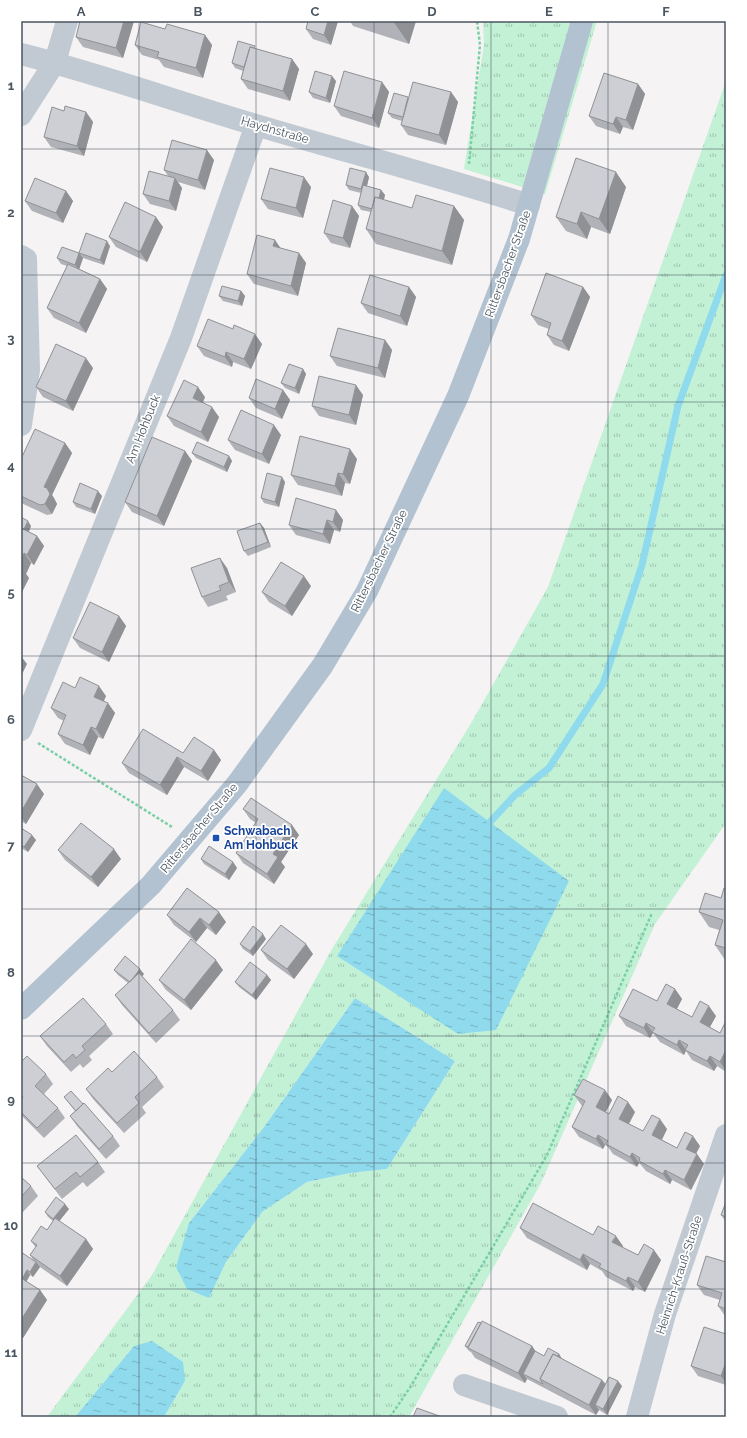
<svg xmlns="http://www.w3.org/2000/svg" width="747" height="1438" viewBox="0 0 747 1438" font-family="Raleway,sans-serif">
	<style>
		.grass { fill: url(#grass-tufts); fill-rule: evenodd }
		.water { fill: url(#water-ripples) }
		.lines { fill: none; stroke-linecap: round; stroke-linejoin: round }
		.stream { stroke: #90daee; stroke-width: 7 }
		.path { stroke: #7ad0a6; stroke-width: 2.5; stroke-dasharray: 3 2; stroke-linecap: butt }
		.minor { stroke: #c1cad2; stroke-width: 22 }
		.major { stroke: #b3c2d1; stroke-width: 22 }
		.wall { fill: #b0b2b7 }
		.shaded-wall { fill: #909195 }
		.building { fill: #cdcfd5; stroke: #909195 }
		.grid { fill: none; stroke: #4a5661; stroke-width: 1; stroke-opacity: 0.55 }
		.transit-dot { fill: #1a4fb4; stroke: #fff; stroke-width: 1.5 }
		.labels { text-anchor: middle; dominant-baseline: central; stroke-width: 3.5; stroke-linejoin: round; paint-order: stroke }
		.street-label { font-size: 12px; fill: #4a5661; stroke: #fff }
		.transit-label { font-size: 12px; font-weight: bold; fill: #164399; stroke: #fff; text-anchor: start }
		.neatline { fill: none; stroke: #4a5661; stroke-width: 1.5 }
		.grid-label { font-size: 13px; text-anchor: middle; font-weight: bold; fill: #4a5661 }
	</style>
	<defs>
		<pattern id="grass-tufts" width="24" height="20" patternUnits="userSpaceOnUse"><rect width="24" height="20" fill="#c3f1d5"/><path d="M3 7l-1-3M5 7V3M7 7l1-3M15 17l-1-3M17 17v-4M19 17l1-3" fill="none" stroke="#a0c6b0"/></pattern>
		<pattern id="water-ripples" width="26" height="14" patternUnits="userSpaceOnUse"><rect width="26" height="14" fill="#90daee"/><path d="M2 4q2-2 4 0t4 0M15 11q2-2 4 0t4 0" fill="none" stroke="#78b4c4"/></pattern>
	</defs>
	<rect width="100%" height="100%" fill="#f5f3f3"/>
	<!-- grass -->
	<path class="grass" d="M483,21H597L545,194L464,169L484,45Z
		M726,81V823L655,924L541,1183L409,1417H164L185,1381L134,1346L75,1417H47L152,1275L332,949L473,720L548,587ZM355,998L455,1061L387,1169L350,1173L307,1182L262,1212L226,1262L209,1297L189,1223L264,1127Z"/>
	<!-- water -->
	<path class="water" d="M444,788L569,881L496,1030L458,1034L337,956Z
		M355,998L455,1061L387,1169L350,1173L307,1182L262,1212L226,1262L209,1298L187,1289L176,1267L189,1223L264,1127Z
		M152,1341L183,1362L185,1381L164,1417H75L134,1346Z"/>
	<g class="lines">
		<!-- stream -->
		<path class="stream" d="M490,822L515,795L549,768L603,684L642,565L678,406L726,275"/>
		<!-- path -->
		<path class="path" d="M469,164L480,45L477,21
			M38,743L172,827
			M390,1417L411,1386L547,1155L652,913"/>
		<!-- minor -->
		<path class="minor" d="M21,54C100,74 178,102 256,125C347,152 439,176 529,205
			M21,115L55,62L67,21
			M21,256L26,259L29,370L21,425
			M21,730L181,338L256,125
			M464,1385L557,1417
			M637,1417L665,1314L726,1135"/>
		<!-- major -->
		<path class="major" d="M21,1009L151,885L237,784L323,665L367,591L458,396L519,239L582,21"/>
	</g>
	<!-- wall -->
	<path class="wall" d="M80,21H134L123,58L83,47L76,37Z
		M308,21H338L331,45L313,39L306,29Z
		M350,21H416L409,44L353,26Z
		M165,29L205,35L212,45L203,78L164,67L159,60L142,55L135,45Z
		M257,49L292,59L299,69L290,101L248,89L241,79L243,71L235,68L232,63Z
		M336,81L330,103L313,98L309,92Z
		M382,82L389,92L379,128L341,116L334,106Z
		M638,84L645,94L633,130L623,127L620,134L596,126L589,116Z
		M451,92L458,102L446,145L408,135L401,125L402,121L392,118L388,113L409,98Z
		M64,111L86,112L93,122L84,156L51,147L44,137Z
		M214,160L205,190L178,182L182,188L176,211L150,204L143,194L168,176L164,170Z
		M369,177L367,186L381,190L385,195L384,200L412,208L454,206L464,220L452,265L376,244L366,229L371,212L361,210L358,205L361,193L349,190L346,185Z
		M311,187L303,218L268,209L261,199Z
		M626,187L610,234L591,227L587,239L566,231L556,217Z
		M66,191L73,201L63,223L32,211L25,201Z
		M352,206L359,216L350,248L331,243L324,233Z
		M163,227L147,262L116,247L109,237Z
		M110,246L104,265L83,258L79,269L100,279L107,289L86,333L54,318L47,308L67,266L61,264L57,258Z
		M280,248L299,253L306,263L298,296L254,284L247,274Z
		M409,287L416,297L407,326L368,313L361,303Z
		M583,287L590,297L569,351L554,345L547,335L549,329L538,325L531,315Z
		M241,291L245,296L242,306L223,301L219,296Z
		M385,340L392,350L385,378L337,366L330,356Z
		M262,344L251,369L233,362L232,367L204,356L197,346Z
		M93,368L73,411L43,397L36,387Z
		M303,369L306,374L299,394L285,388L281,383Z
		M283,390L290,400L282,419L256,408L249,398Z
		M363,395L356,425L319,416L312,406Z
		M205,397L203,403L219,417L208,442L174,426L167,416Z
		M281,435L269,464L235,450L228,440Z
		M65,443L72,453L52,495L54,498L57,504L52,514L47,515L21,503V459Z
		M185,451L192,461L164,526L132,512L125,502Z
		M192,453L229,456L232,461L227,472L196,458Z
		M357,459L350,484L345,483L342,496L298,485L291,475Z
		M285,482L279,507L264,503L261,498Z
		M102,496L95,514L76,507L73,502Z
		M336,510L343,520L340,532L334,530L330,544L296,535L289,525Z
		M21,517L31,526L29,532L37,536L44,546L34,565L31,563L26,574L29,578L21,594Z
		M260,523L264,528L271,547L248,556L244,551Z
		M227,568L236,592L226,596L228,600L208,607L202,597Z
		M311,586L292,616L269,602L262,592Z
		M119,616L126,626L109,662L80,648L73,638Z
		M75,688L106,696L104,701L115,713L103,739L98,737L90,755L65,744L58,734L64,721L58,718L51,708Z
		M214,750L221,760L208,781L184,767L167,795L129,773L122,763L183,753Z
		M21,775L44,794L26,824L21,821Z
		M243,809L299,835L281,862L285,867L274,884L243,863L236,853L256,823L250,819Z
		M21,828L36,840L28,852L21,848Z
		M58,850L121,859L98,887L65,860Z
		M201,859L233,862L237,868L229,880L204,864Z
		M187,888L226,922L216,935L207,928L196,942L174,925L167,915Z
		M726,888V960H725L715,945L719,930L709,927L699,912L721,898Z
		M266,939L253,956L243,949L240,944Z
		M261,950L313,954L294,979L268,960Z
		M114,970L144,974L142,976L173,1010L180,1020L156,1043L122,1005L115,995L128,983L118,975Z
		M223,970L191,1010L166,990L159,980Z
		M267,975L271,980L256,1000L239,987L235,982Z
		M675,989L682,999L677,1009L692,1017L716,1016L710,1027L720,1033L726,1021V1072L717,1066L714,1071L692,1060L686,1051L684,1055L660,1042L653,1033L650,1038L626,1026L619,1016L657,1001Z
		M106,1024L113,1034L89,1056L92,1060L83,1068L80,1064L71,1072L47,1046L40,1036Z
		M21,1062L46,1074L53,1084L44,1094L58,1108L65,1118L44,1138L21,1115V1100L22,1099L21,1098Z
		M112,1072L157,1077L164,1087L142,1107L146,1113L124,1133L93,1099L86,1089Z
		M574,1095L612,1100L606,1112L609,1114L635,1112L629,1124L643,1131L667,1129L662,1140L677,1148L700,1146L696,1154L704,1164L691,1190L672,1180L670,1184L646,1171L641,1165L639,1163L637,1167L613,1154L608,1147L605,1145L603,1149L579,1137L572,1127L582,1106Z
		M64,1097L113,1136L120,1146L106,1159L77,1126L70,1116L75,1111Z
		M98,1162L105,1172L87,1187L83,1182L62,1199L37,1166Z
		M21,1177L31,1186L38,1196L21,1214Z
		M726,1202V1222L721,1215Z
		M69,1209L59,1221L86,1239L93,1249L67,1286L40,1267L33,1277L30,1275L26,1282L40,1290L47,1300L23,1338L21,1337V1252L34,1261L30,1255L36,1248L31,1241L47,1230L53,1221L48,1217L45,1212Z
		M520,1228L593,1235L623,1246L622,1247L638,1255L661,1260L645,1292L635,1287L633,1291L606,1277L602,1271L590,1264L587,1270L527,1238Z
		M726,1262V1317L725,1316L718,1306L720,1300L704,1295L697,1285Z
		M726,1334V1385L698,1376L691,1366Z
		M465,1346H532L535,1351L544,1356L559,1354L562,1359L602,1380L606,1384L622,1386L607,1415L599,1410L596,1415L527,1379L525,1383L475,1358L471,1352L469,1351Z"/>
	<!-- shaded-wall -->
	<path class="shaded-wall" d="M124,21H134L123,58L116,48Z
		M328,21H338L331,45L324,35Z
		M393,21H416L409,44Z
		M205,35L212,45L203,78L196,68Z
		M292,59L299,69L290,101L283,91Z
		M332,76L336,81L330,103L326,98Z
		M382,82L389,92L379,128L372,118Z
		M638,84L645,94L633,130L626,120Z
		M451,92L458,102L446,145L439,135Z
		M86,112L93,122L84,156L77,146Z
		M616,117L623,127L620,134L613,124Z
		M207,150L214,160L205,190L198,180Z
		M366,172L369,177L365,194L361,189Z
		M616,172L626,187L610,234L599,219Z
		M304,177L311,187L303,218L296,208Z
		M175,178L182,188L176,211L169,201Z
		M381,190L385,195L379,215L376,210Z
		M66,191L73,201L63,223L56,213Z
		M352,206L359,216L350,248L343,238Z
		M454,206L464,220L452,265L442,251Z
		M581,212L591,227L587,239L577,224Z
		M156,217L163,227L147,262L140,252Z
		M275,240L282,250L273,246Z
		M107,241L110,246L104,265L100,260Z
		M79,253L83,258L79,270L75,265Z
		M299,253L306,263L298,296L291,286Z
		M100,279L107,289L86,333L79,323Z
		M409,287L416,297L407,326L400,316Z
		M583,287L590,297L569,351L562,341Z
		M241,291L245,296L242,306L238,301Z
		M255,334L262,344L251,369L244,359Z
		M385,340L392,350L385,378L378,368Z
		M226,352L233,362L232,367L225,357Z
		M86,358L93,368L73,411L66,401Z
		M303,369L306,374L299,394L295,388Z
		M356,385L363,395L356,425L349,415Z
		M198,387L205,397L200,408L193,398Z
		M283,390L290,400L282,419L275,409Z
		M212,407L219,417L208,442L201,432Z
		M274,425L281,435L269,464L262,454Z
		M65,443L72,453L52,495L54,498L57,504L52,514L45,504L44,487Z
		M350,449L357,459L350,484L343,474Z
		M185,451L192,461L164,526L157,516Z
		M229,456L232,461L227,472L224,467Z
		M338,473L345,483L342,496L335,486Z
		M282,477L285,482L279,507L275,502Z
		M98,491L102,496L95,514L91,509Z
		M336,510L343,520L340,532L333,522Z
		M327,520L334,530L330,544L323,534Z
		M28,521L31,526L26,537L22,532Z
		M260,523L264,528L271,547L268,542Z
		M37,536L44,546L34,565L27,555Z
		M24,553L31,563L26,574L29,578L21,594V560Z
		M220,558L227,568L236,592L229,582Z
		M304,576L311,586L292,616L285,606Z
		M119,616L126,626L109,662L102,652Z
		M21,656L27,664L21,676Z
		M99,686L106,696L101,707L94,697Z
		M108,703L115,713L103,739L96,729Z
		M91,727L98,737L90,755L83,745Z
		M214,750L221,760L208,781L201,771Z
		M177,757L184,767L167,795L160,785Z
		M37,784L44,794L26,824L21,816V812Z
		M292,825L299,835L281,862L285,867L274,884L267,874L273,854Z
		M32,835L36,840L28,852L24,847Z
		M114,849L121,859L98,887L91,877Z
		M233,862L237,868L229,880L225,874Z
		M219,912L226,922L216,935L209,925Z
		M200,918L207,928L196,942L189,932Z
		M263,934L266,939L253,956L250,951Z
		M306,944L313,954L294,979L287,969Z
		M216,960L223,970L191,1010L184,1000Z
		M140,969L144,974L134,987L130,982Z
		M267,975L271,980L256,1000L252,995Z
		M675,989L682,999L674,1014L667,1004Z
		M709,1006L716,1016L707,1032L700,1022Z
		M646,1023L653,1033L650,1038L644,1028Z
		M679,1040L686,1050L684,1055L677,1045Z
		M726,1050V1071L720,1062Z
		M710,1056L717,1066L714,1071L707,1061Z
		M605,1090L612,1100L603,1117L596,1107Z
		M628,1102L635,1112L626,1129L619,1119Z
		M660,1119L667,1129L659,1145L652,1135Z
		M598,1135L605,1145L603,1149L596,1139Z
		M693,1136L700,1146L693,1159L686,1149Z
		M632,1153L639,1163L637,1167L630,1157Z
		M697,1154L704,1164L691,1190L684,1180Z
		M665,1170L672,1180L670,1184L663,1174Z
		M65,1204L69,1209L57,1224L53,1219Z
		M616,1236L623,1246L619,1252L612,1242Z
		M86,1239L93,1249L67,1286L60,1276Z
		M654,1250L661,1260L645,1292L638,1282Z
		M583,1254L590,1264L587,1270L580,1260Z
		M36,1262L40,1267L33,1277L30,1272Z
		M27,1270L30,1275L24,1286L21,1280Z
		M628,1277L635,1287L633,1291L626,1281Z
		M40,1290L47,1300L23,1338L21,1336V1320Z
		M532,1346L539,1356L523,1374L527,1379L525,1383L518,1373Z
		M559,1354L562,1359L545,1382Z
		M726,1362V1383L721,1376Z
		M602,1380L609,1390L595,1405L599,1410L596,1415L589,1405Z
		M618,1381L622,1386L607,1415L603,1409Z"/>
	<!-- building -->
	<path class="building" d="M80,21H124L116,48L76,37Z
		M308,21H328L324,35L306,29Z
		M141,22L165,29L167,24L205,35L196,68L157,57L159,52L135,45Z
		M238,41L255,46L254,48L250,47L244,67L232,63Z
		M250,47L292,59L283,91L241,79Z
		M315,71L332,76L326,98L309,92Z
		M344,71L382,82L372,118L334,106Z
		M604,73L638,84L626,120L616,117L613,124L589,116Z
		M413,82L451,92L439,135L401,125Z
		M394,93L408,97L403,117L388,113Z
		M65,106L86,112L77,146L44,137L52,107L64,111Z
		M172,140L207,150L198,180L164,170Z
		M576,158L616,172L599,219L581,212L577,224L556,217Z
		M270,168L304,177L296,208L261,199Z
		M350,168L366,172L361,189L346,185Z
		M149,171L175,178L169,201L143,194Z
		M35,178L66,191L56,213L25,201Z
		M363,185L381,190L379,198L375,197L372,209L358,205Z
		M416,195L454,206L442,251L366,229L375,197L412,208Z
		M333,200L352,206L343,238L324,233Z
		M125,202L156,217L140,252L109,237Z
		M86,233L107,241L100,260L79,253L75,265L57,258L62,247L79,253Z
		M257,235L275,240L273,246L299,253L291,286L247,274Z
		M68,264L100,279L79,323L47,308Z
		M546,273L583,287L562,341L547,335L551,323L531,315Z
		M370,275L409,287L400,316L361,303Z
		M222,286L241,291L238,301L219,296Z
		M208,319L233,329L234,325L255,334L244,359L226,352L225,357L197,346Z
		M338,328L385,340L378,368L330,356Z
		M56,344L86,358L66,401L36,387Z
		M289,364L303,369L295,388L281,383Z
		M319,376L356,385L349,415L312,406Z
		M256,379L283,390L275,409L249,398Z
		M184,380L198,387L193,398L212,407L201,432L167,416Z
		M241,410L274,425L262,454L228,440Z
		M35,429L65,443L44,487L47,488L50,494L45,504L40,505L21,496V459Z
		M300,436L350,449L343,474L338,473L335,486L291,475Z
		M152,437L185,451L157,516L125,502Z
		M197,442L229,456L224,467L192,453Z
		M267,473L282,477L275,502L261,498Z
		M80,483L98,491L91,509L73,502Z
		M296,498L336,510L333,522L327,520L323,534L289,525Z
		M21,517L28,521L24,529L21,528Z
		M260,523L268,542L244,551L237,531Z
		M21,528L37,536L27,555L24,553L21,560Z
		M220,558L229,582L219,586L221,590L202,597L191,568Z
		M281,562L304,576L285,606L262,592Z
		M90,602L119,616L102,652L73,638Z
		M80,677L99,686L94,697L108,703L96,729L91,727L83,745L58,734L66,715L51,708L63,682L75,688Z
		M143,729L183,753L194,737L214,750L201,771L177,757L160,785L122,763Z
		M21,775L37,784L21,812Z
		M251,798L292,825L273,854L278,857L267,874L236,853L258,819L243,809Z
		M81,823L114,849L91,877L58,850Z
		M21,828L32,835L24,847L21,845Z
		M209,846L233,862L225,874L201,859Z
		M187,888L219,912L209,925L200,918L189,932L167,915Z
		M724,888H726V948L715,945L723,920L699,912L705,893L721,898Z
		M281,925L306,944L287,969L261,950Z
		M253,926L263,934L250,951L240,944Z
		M191,939L216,960L184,1000L159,980Z
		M125,956L140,969L130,982L114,970Z
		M250,962L267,975L252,995L235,982Z
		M139,973L173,1010L149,1033L115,995Z
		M666,984L675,989L667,1004L692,1017L700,1001L709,1006L700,1022L720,1033L726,1021V1050L720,1062L710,1056L707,1061L685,1050L688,1045L679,1040L677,1045L652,1032L655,1028L646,1023L644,1028L619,1016L633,989L657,1001Z
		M83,998L106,1024L82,1046L85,1050L76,1058L73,1054L64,1062L40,1036Z
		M134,1051L157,1077L135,1097L139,1103L117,1123L86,1089L108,1068L112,1072Z
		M27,1056L46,1074L35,1086L58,1108L37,1128L21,1112V1100L23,1097L21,1095V1062Z
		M583,1079L605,1090L596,1107L609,1114L618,1096L628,1102L619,1119L643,1131L652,1115L660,1119L652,1135L677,1148L685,1132L693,1136L686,1149L697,1154L684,1180L665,1170L663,1174L639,1161L640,1158L632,1153L630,1157L606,1144L608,1141L598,1135L596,1139L572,1127L585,1101L574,1095Z
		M71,1091L83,1104L76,1111L64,1097Z
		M84,1103L113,1136L99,1149L70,1116Z
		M76,1135L98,1162L80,1177L76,1172L55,1189L37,1166Z
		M21,1177L31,1186L21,1197Z
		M56,1197L65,1204L53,1219L45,1212Z
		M726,1202V1217L721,1215Z
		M533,1203L593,1235L598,1226L616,1236L612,1242L638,1255L644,1244L654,1250L638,1282L628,1277L626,1281L599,1267L601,1264L583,1254L580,1260L520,1228Z
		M55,1218L86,1239L60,1276L30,1255L37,1245L31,1241L41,1226L47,1230Z
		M21,1252L36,1262L30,1272L27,1270L22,1279L21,1278Z
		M706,1256L726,1262V1309L718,1306L722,1293L697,1285Z
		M21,1278L40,1290L21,1320Z
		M482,1321L532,1346L518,1373L468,1348Z
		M478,1322L481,1323L468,1347L465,1346Z
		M704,1327L726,1334V1362L721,1376L691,1366Z
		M548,1348L559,1354L558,1356L553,1354L540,1379L543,1384L523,1374L535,1351L544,1356Z
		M553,1354L602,1380L589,1405L540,1379Z
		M609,1377L618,1381L603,1409L595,1405Z
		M417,1408L442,1417H413Z"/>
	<!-- grid -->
	<path class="grid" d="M139,21V1417M256,21V1417M374,21V1417M491,21V1417M608,21V1417M21,149H726M21,275H726M21,402H726M21,529H726M21,656H726M21,782H726M21,909H726M21,1036H726M21,1163H726M21,1289H726"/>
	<!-- markers -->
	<rect class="transit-dot" x="212" y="834" width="8" height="8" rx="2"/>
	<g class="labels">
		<!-- street labels -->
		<g class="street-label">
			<text transform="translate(275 130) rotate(16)">Haydnstraße</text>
			<text transform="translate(508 264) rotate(-70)">Rittersbacher Straße</text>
			<text transform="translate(143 429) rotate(-68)">Am Hohbuck</text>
			<text transform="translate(379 561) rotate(-64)">Rittersbacher Straße</text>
			<text transform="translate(199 828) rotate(-50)">Rittersbacher Straße</text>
			<text transform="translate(679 1275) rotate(-72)">Heinrich-Krauß-Straße</text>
		</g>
		<!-- transit labels -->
		<g class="transit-label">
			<text x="224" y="831">Schwabach<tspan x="224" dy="14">Am Hohbuck</tspan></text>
		</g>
	</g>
	<!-- border -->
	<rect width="747" height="1438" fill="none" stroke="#ffffff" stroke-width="44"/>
	<rect x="22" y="22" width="703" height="1394" class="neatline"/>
	<g class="grid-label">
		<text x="81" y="16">A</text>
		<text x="198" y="16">B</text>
		<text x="315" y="16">C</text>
		<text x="432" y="16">D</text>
		<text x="549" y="16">E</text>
		<text x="666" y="16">F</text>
		<text x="11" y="90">1</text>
		<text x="11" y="217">2</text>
		<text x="11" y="343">3</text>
		<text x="11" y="470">4</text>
		<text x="11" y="597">5</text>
		<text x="11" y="724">6</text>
		<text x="11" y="850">7</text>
		<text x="11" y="977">8</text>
		<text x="11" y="1104">9</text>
		<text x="11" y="1230">10</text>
		<text x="11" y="1357">11</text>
	</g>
</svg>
